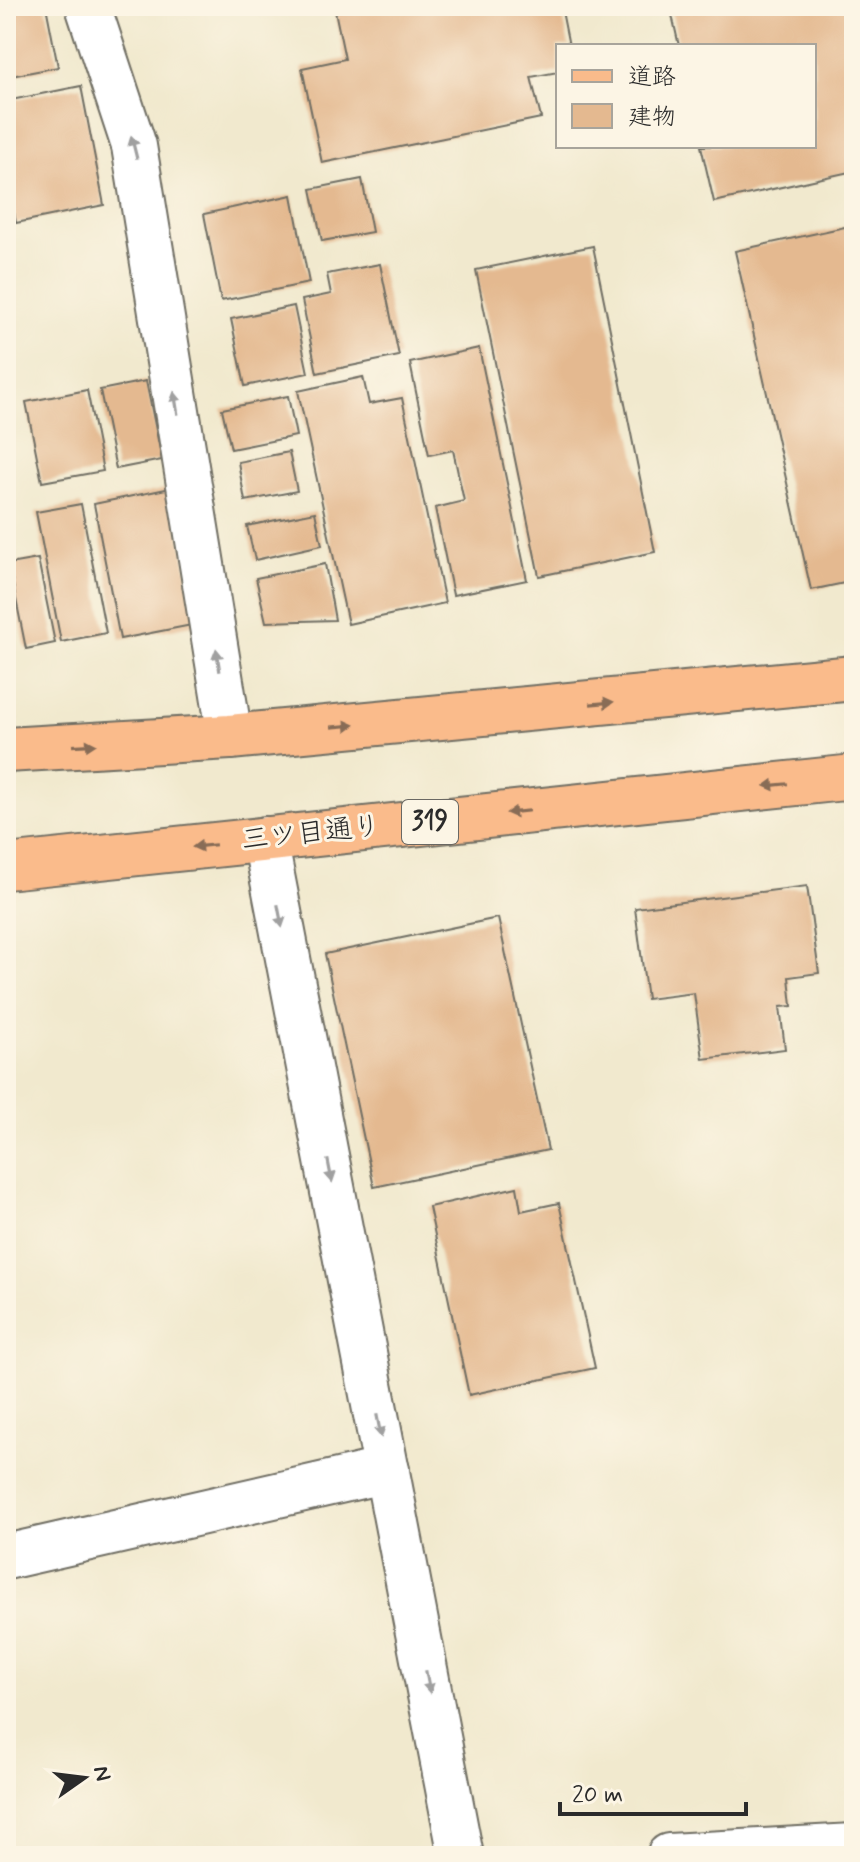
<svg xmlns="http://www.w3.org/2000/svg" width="860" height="1862" viewBox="0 0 860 1862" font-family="Mynerve,'Klee One',sans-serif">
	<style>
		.building { fill: #e4b990 }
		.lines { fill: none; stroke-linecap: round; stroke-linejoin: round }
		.pedestrian-casing { stroke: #706e64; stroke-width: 48 }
		.minor-casing { stroke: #706e64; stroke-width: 48 }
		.primary-casing { stroke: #706e64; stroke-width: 48 }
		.pedestrian { stroke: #fff; stroke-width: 44 }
		.minor { stroke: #fff; stroke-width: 44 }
		.primary { stroke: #fabb8b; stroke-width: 44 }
		.oneway { fill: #a0a0a0 }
		.oneway2 { fill: #886c56 }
		.labels { text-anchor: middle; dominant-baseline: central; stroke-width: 6; stroke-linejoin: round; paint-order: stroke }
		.shield { fill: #fcf5e5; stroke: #6a6863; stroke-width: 2 }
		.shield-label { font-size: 26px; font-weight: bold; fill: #2b2b2b }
		.street-label { font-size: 28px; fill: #2b2b2b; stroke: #fcf5e5 }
	</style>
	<rect width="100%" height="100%" fill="#fcf5e5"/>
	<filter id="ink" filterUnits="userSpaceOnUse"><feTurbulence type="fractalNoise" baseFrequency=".0125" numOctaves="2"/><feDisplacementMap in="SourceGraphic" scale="16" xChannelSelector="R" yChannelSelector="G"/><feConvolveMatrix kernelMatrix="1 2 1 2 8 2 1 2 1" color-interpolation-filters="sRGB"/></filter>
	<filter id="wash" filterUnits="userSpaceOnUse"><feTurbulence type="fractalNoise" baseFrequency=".006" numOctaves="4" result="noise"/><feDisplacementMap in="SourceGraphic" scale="32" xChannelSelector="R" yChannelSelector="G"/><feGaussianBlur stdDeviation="1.8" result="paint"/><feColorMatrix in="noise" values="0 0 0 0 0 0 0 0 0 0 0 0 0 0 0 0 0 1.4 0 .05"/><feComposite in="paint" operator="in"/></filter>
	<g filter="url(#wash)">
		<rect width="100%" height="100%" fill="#f1e9ce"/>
		<g id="blocks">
			<!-- building -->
			<path class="building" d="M6,6H46L58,67L6,77Z
				M334,6H561L569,46H558V72L531,77L541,118L322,163L302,68L345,59Z
				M670,6H854V171L714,202L701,146H814V46H679Z
				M81,86L104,205L16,223L6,170V101Z
				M362,179L372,232L322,241L311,189Z
				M292,195L309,283L221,301L204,214Z
				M854,225V581L811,590L735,251Z
				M593,246L655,552L539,576L476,270Z
				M380,264L399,356L317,373L302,300L331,294L327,274Z
				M294,306L308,373L245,386L231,319Z
				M479,348L527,580L453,595L435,508L464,501L453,450L429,455L410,363Z
				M363,377L369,404L402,398L445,603L348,624L298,391Z
				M146,381L162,460L116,469L100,390Z
				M87,390L103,471L42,482L26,402Z
				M288,396L296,436L231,449L222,409Z
				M289,452L297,491L245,501L238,462Z
				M171,488L197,624L120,639L94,504Z
				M81,504L106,633L61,642L36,512Z
				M315,512L322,545L255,560L247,526Z
				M38,559L55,643L26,649L9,564Z
				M325,564L335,620L266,622L256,578Z
				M807,886L819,973L789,977L792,1006L780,1007L785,1049L703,1059L694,993L647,999L635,908Z
				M498,918L548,1150L374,1187L325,954Z
				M517,1187L521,1211L559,1203L595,1368L469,1395L429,1207Z"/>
		</g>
	</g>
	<g filter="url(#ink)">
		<use href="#blocks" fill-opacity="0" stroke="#706e64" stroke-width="2"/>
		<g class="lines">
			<defs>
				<path id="pedestrian" d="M6,1557L387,1470"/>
				<path id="minor" d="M88,6L134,146L230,737
					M265,839L461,1856
					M669,1856L854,1846"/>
				<path id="primary" d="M6,750L230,737L854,678
					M6,867L854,777"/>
			</defs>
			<!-- pedestrian casing -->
			<use href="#pedestrian" class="pedestrian-casing"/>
			<!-- minor casing -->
			<use href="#minor" class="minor-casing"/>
			<!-- primary casing -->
			<use href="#primary" class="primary-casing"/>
			<!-- pedestrian -->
			<use href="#pedestrian" class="pedestrian"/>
			<!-- minor -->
			<use href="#minor" class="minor"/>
			<!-- primary -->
			<use href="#primary" class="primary"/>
		</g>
		<!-- one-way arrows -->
		<defs><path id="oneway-solid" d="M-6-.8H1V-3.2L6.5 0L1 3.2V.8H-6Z" transform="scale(2)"/></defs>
		<g class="oneway">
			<use href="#oneway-solid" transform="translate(134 147) rotate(-104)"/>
			<use href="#oneway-solid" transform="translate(176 403) rotate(-99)"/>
			<use href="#oneway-solid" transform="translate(218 660) rotate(-99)"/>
			<use href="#oneway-solid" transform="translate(280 916) rotate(79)"/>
			<use href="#oneway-solid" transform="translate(330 1171) rotate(79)"/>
			<use href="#oneway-solid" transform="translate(379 1426) rotate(79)"/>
			<use href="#oneway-solid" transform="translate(428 1682) rotate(79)"/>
		</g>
		<g class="oneway2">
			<use href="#oneway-solid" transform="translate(602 703) rotate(-5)"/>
			<use href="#oneway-solid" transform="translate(343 726) rotate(-5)"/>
			<use href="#oneway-solid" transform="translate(84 745) rotate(-3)"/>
			<use href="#oneway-solid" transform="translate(776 785) rotate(174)"/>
			<use href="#oneway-solid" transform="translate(518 812) rotate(174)"/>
			<use href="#oneway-solid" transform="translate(204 846) rotate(174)"/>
		</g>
	</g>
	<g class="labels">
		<!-- shield labels -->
		<rect class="shield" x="402" y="800" width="56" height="44" rx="6"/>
		<g class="shield-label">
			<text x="430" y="822">319</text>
		</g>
		<!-- street labels -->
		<g class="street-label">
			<text transform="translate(311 834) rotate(-6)">三ツ目通り</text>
		</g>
	</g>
	<!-- margin -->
	<rect width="860" height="1862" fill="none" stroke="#fcf5e5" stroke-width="32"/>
	<!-- legend -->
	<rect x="556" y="44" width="260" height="104" fill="#fcf5e5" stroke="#a8a49b" stroke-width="2"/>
	<rect x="572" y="70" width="40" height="12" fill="#fabb8b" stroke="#a8a49b" stroke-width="2"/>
	<text x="628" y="84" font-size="24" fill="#2b2b2b">道路</text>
	<rect x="572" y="104" width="40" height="24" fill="#e4b990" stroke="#a8a49b" stroke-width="2"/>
	<text x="628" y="124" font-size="24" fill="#2b2b2b">建物</text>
	<!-- north arrow -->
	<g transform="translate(84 1778) rotate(76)" stroke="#fcf5e5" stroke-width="6" paint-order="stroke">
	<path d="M0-6L14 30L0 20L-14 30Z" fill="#2b2b2b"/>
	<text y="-12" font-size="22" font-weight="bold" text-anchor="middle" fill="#2b2b2b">N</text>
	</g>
	<!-- scale -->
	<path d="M560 1802v12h186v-12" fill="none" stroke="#2b2b2b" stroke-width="4"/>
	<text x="572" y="1802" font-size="24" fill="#2b2b2b" stroke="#fcf5e5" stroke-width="6" paint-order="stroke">20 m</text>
</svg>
